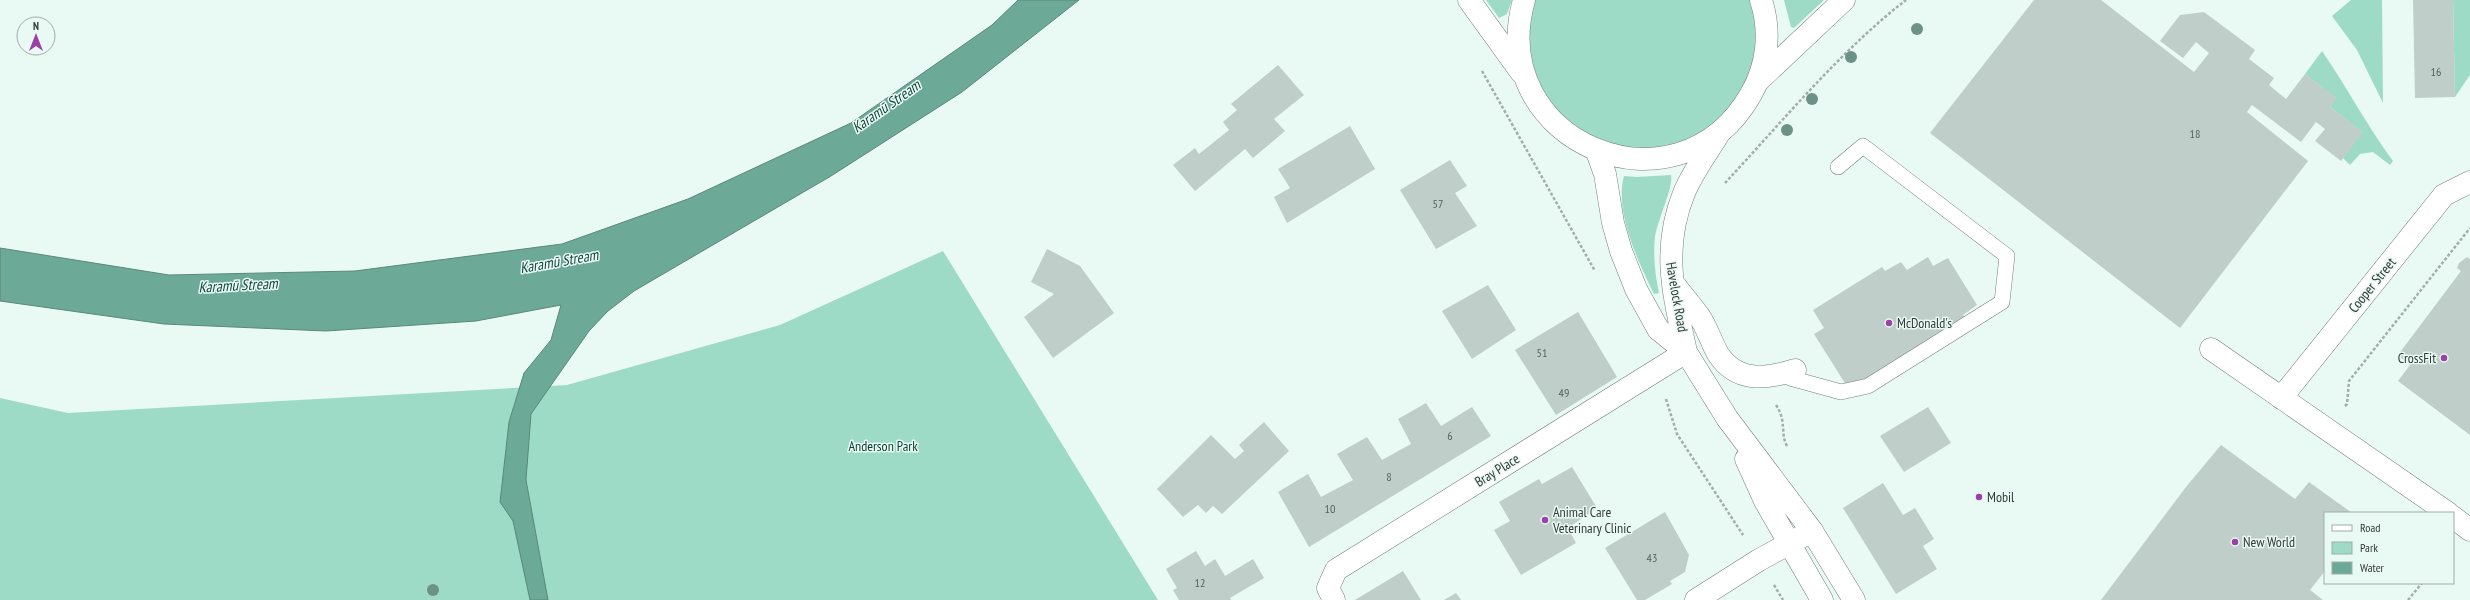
<svg xmlns="http://www.w3.org/2000/svg" width="2470" height="600" viewBox="0 0 2470 600" font-family="'PT Sans Narrow',sans-serif">
	<style>
		.green { fill: #9edbc7 }
		.water { fill: #6ca996; stroke: #5b887a }
		.building { fill: #bfcec9 }
		.lines { fill: none; stroke-linecap: round; stroke-linejoin: round }
		.lane-casing { stroke: #73817c; stroke-width: 16 }
		.street-casing { stroke: #73817c; stroke-width: 23 }
		.secondary-casing { stroke: #73817c; stroke-width: 23 }
		.path { stroke: #a2aea9; stroke-width: 2.5; stroke-dasharray: 3 2; stroke-linecap: butt }
		.lane { stroke: #fff; stroke-width: 15 }
		.street { stroke: #fff; stroke-width: 22 }
		.secondary { stroke: #fff; stroke-width: 22 }
		.tree { fill: #6c9288 }
		.poi-dot { fill: #9b3fa9; stroke: #e9f9f3; stroke-width: 1.5 }
		.labels { text-anchor: middle; dominant-baseline: central; stroke-width: 3; stroke-linejoin: round; paint-order: stroke }
		.number-label { font-size: 12px; fill: #575f5c }
		.street-label { font-size: 14px; fill: #343a38; stroke: #e9f9f3 }
		.poi-label { font-size: 14px; fill: #343a38; stroke: #e9f9f3; text-anchor: start }
		.park-label { font-size: 14px; fill: #053e31; stroke: #e9f9f3 }
		.water-label { font-size: 15px; font-style: italic; fill: #13483a; stroke: #e9f9f3 }
	</style>
	<rect width="100%" height="100%" fill="#e9f9f3"/>
	<!-- green -->
	<path class="green" d="M1486,0H1512L1507,14L1499,18Z
		M1524,0H1761L1767,49L1719,134L1625,158L1542,109L1519,19Z
		M1784,0H1824L1794,28L1791,27Z
		M2351,0H2382L2383,103L2357,50L2332,16Z
		M2453,0H2470V75L2455,97Z
		M2322,51C2347,87 2367,126 2393,161L2390,165L2373,152L2360,154L2350,165L2343,158L2362,132L2330,107L2336,98L2305,74Z
		M1671,175C1674,187 1657,221 1655,237C1653,256 1655,274 1659,293L1654,294C1639,263 1614,212 1624,176L1637,177Z
		M943,251L1158,600H0V398L68,413L567,385L780,325Z"/>
	<!-- water -->
	<path class="water" d="M1018,0H1079L962,92L831,176L634,291L608,311L589,331L531,414L526,480L548,600H530L513,521L500,502L509,422L524,373L551,340L561,305L476,321L326,331L164,324L0,301V248L169,275L355,271L562,244L688,199L851,123L992,25Z"/>
	<!-- building -->
	<path class="building" d="M2034,0H2101L2194,72L2209,53L2196,42L2183,58L2160,41L2180,15L2204,12L2255,50L2249,59L2274,78L2269,85L2286,99L2305,74L2337,98L2330,107L2363,132L2341,161L2315,141L2325,129L2316,122L2301,142L2252,105L2247,112L2308,161L2180,328L1930,133Z
		M2413,0H2453L2455,97L2415,98Z
		M1278,65L1304,95L1274,119L1285,131L1253,158L1245,149L1195,191L1173,165L1195,148L1199,154L1229,130L1223,122L1237,110L1231,104Z
		M1350,126L1375,169L1287,223L1274,197L1290,188L1278,169Z
		M1450,160L1467,186L1455,193L1477,226L1436,249L1400,190Z
		M1047,249L1080,266L1114,313L1053,358L1024,317L1054,294L1031,282Z
		M1928,257L1933,266L1948,258L1977,305L1963,315L1965,317L1864,381L1863,379L1848,388L1814,334L1824,328L1813,310L1882,267L1885,271L1901,262L1907,270Z
		M2467,257L2470,259V435L2398,381L2410,365L2398,355L2461,271L2457,268L2459,263Z
		M1488,285L1516,330L1472,359L1442,311Z
		M1578,312L1617,377L1556,415L1515,350Z
		M1426,403L1441,426L1472,407L1491,436L1309,547L1278,492L1308,474L1321,497L1353,480L1337,454L1367,437L1382,460L1411,444L1398,419Z
		M1928,407L1951,443L1904,472L1880,436Z
		M1264,422L1289,451L1222,514L1213,506L1206,513L1198,505L1183,517L1157,489L1211,435L1235,459L1244,451L1239,445Z
		M2221,445L2295,499L2309,482L2352,513H2325V571L2310,590L2323,600H2101L2186,487Z
		M1572,467L1597,508L1568,528L1576,543L1521,575L1494,530L1510,521L1499,502L1539,479L1542,484Z
		M1883,483L1903,515L1915,508L1934,539L1923,546L1937,569L1896,594L1843,508Z
		M1665,512L1689,555L1685,572L1670,581L1672,584L1645,600H1637L1605,548Z
		M1196,551L1205,566L1215,559L1225,576L1253,559L1264,578L1230,598L1231,600H1179L1173,590L1177,588L1166,569Z
		M1403,571L1421,600H1355Z
		M1456,593L1461,600H1444Z"/>
	<g class="lines">
		<defs>
			<path id="lane" d="M1790,378L1841,392L1868,386L2002,302L2007,256L1863,146L1838,167"/>
			<path id="street" d="M2211,349L2448,513
				M2281,398L2444,195L2470,182
				M2453,517L2470,530
				M1334,600L1328,588L1336,570L1686,352
				M1696,600L1759,560L1812,531"/>
			<path id="secondary" d="M1469,0L1521,72
				M1524,0C1484,143 1678,223 1751,94C1768,65 1771,31 1761,0
				M1758,81L1844,0
				M1597,152L1605,174L1613,223L1621,251L1636,289L1658,329L1686,352L1727,418L1812,531L1854,600
				M1674,284C1682,295 1691,305 1699,316C1707,327 1711,342 1718,354C1737,383 1766,379 1795,370
				M1686,352C1674,295 1661,250 1684,193C1692,173 1707,153 1718,135
				M1746,459L1765,501L1822,600"/>
		</defs>
		<!-- lane casing -->
		<use href="#lane" class="lane-casing"/>
		<!-- street casing -->
		<use href="#street" class="street-casing"/>
		<!-- secondary casing -->
		<use href="#secondary" class="secondary-casing"/>
		<!-- path -->
		<path class="path" d="M1482,71L1595,271
			M1725,183C1781,123 1841,50 1906,0
			M1666,399L1677,434L1743,535
			M1776,405C1787,421 1780,434 1787,446
			M2345,406L2347,404L2349,381L2470,228
			M1774,585L1783,600
			M2408,600L2422,583"/>
		<!-- lane -->
		<use href="#lane" class="lane"/>
		<!-- street -->
		<use href="#street" class="street"/>
		<!-- secondary -->
		<use href="#secondary" class="secondary"/>
	</g>
	<!-- trees -->
	<g class="tree">
		<circle cx="1917" cy="29" r="6"/>
		<circle cx="1851" cy="57" r="6"/>
		<circle cx="1812" cy="99" r="6"/>
		<circle cx="1787" cy="130" r="6"/>
		<circle cx="433" cy="590" r="6"/>
	</g>
	<!-- markers -->
	<g class="poi-dot">
		<circle cx="1889" cy="323" r="4"/>
		<circle cx="2444" cy="358" r="4"/>
		<circle cx="1979" cy="497" r="4"/>
		<circle cx="1545" cy="520" r="4"/>
		<circle cx="2235" cy="542" r="4"/>
	</g>
	<g class="labels">
		<!-- number labels -->
		<g class="number-label">
			<text x="2436" y="71">16</text>
			<text x="2195" y="133">18</text>
			<text x="1438" y="203">57</text>
			<text x="1542" y="352">51</text>
			<text x="1564" y="392">49</text>
			<text x="1450" y="435">6</text>
			<text x="1389" y="476">8</text>
			<text x="1330" y="508">10</text>
			<text x="1652" y="557">43</text>
			<text x="1200" y="582">12</text>
		</g>
		<!-- street labels -->
		<g class="street-label">
			<text transform="translate(2372 285) rotate(-51)">Cooper Street</text>
			<text transform="translate(1677 297) rotate(80)">Havelock Road</text>
			<text transform="translate(1497 470) rotate(-32)">Bray Place</text>
		</g>
		<!-- poi labels -->
		<g class="poi-label">
			<text x="1897" y="323">McDonald's</text>
			<text x="2436" y="358" text-anchor="end">CrossFit</text>
			<text x="1987" y="497">Mobil</text>
			<text x="1553" y="512">Animal Care<tspan x="1553" dy="16">Veterinary Clinic</tspan></text>
			<text x="2243" y="542">New World</text>
		</g>
		<!-- park labels -->
		<g class="park-label">
			<text x="883" y="446">Anderson Park</text>
		</g>
		<!-- water labels -->
		<g class="water-label">
			<text transform="translate(886 106) rotate(-35)">Karamū Stream</text>
			<text transform="translate(559 261) rotate(-10)">Karamū Stream</text>
			<text transform="translate(238 285) rotate(-3)">Karamū Stream</text>
		</g>
	</g>
	<!-- legend -->
	<rect x="2324" y="512" width="130" height="72" fill="#e9f9f3" stroke="#a1ada8"/>
	<rect x="2332" y="525" width="20" height="6" fill="#ffffff" stroke="#a1ada8"/>
	<text x="2360" y="532" font-size="12" fill="#343a38">Road</text>
	<rect x="2332" y="542" width="20" height="12" fill="#9edbc7" stroke="#a1ada8"/>
	<text x="2360" y="552" font-size="12" fill="#343a38">Park</text>
	<rect x="2332" y="562" width="20" height="12" fill="#6ca996" stroke="#a1ada8"/>
	<text x="2360" y="572" font-size="12" fill="#343a38">Water</text>
	<!-- north arrow -->
	<g transform="translate(36 36)"><circle r="19" fill="#e9f9f3" stroke="#a1ada8"/>
	<path d="M0-3L7 15L0 10L-7 15Z" fill="#9b3fa9"/>
	<text y="-6" font-size="11" font-weight="bold" text-anchor="middle" fill="#343a38">N</text>
	</g>
</svg>
